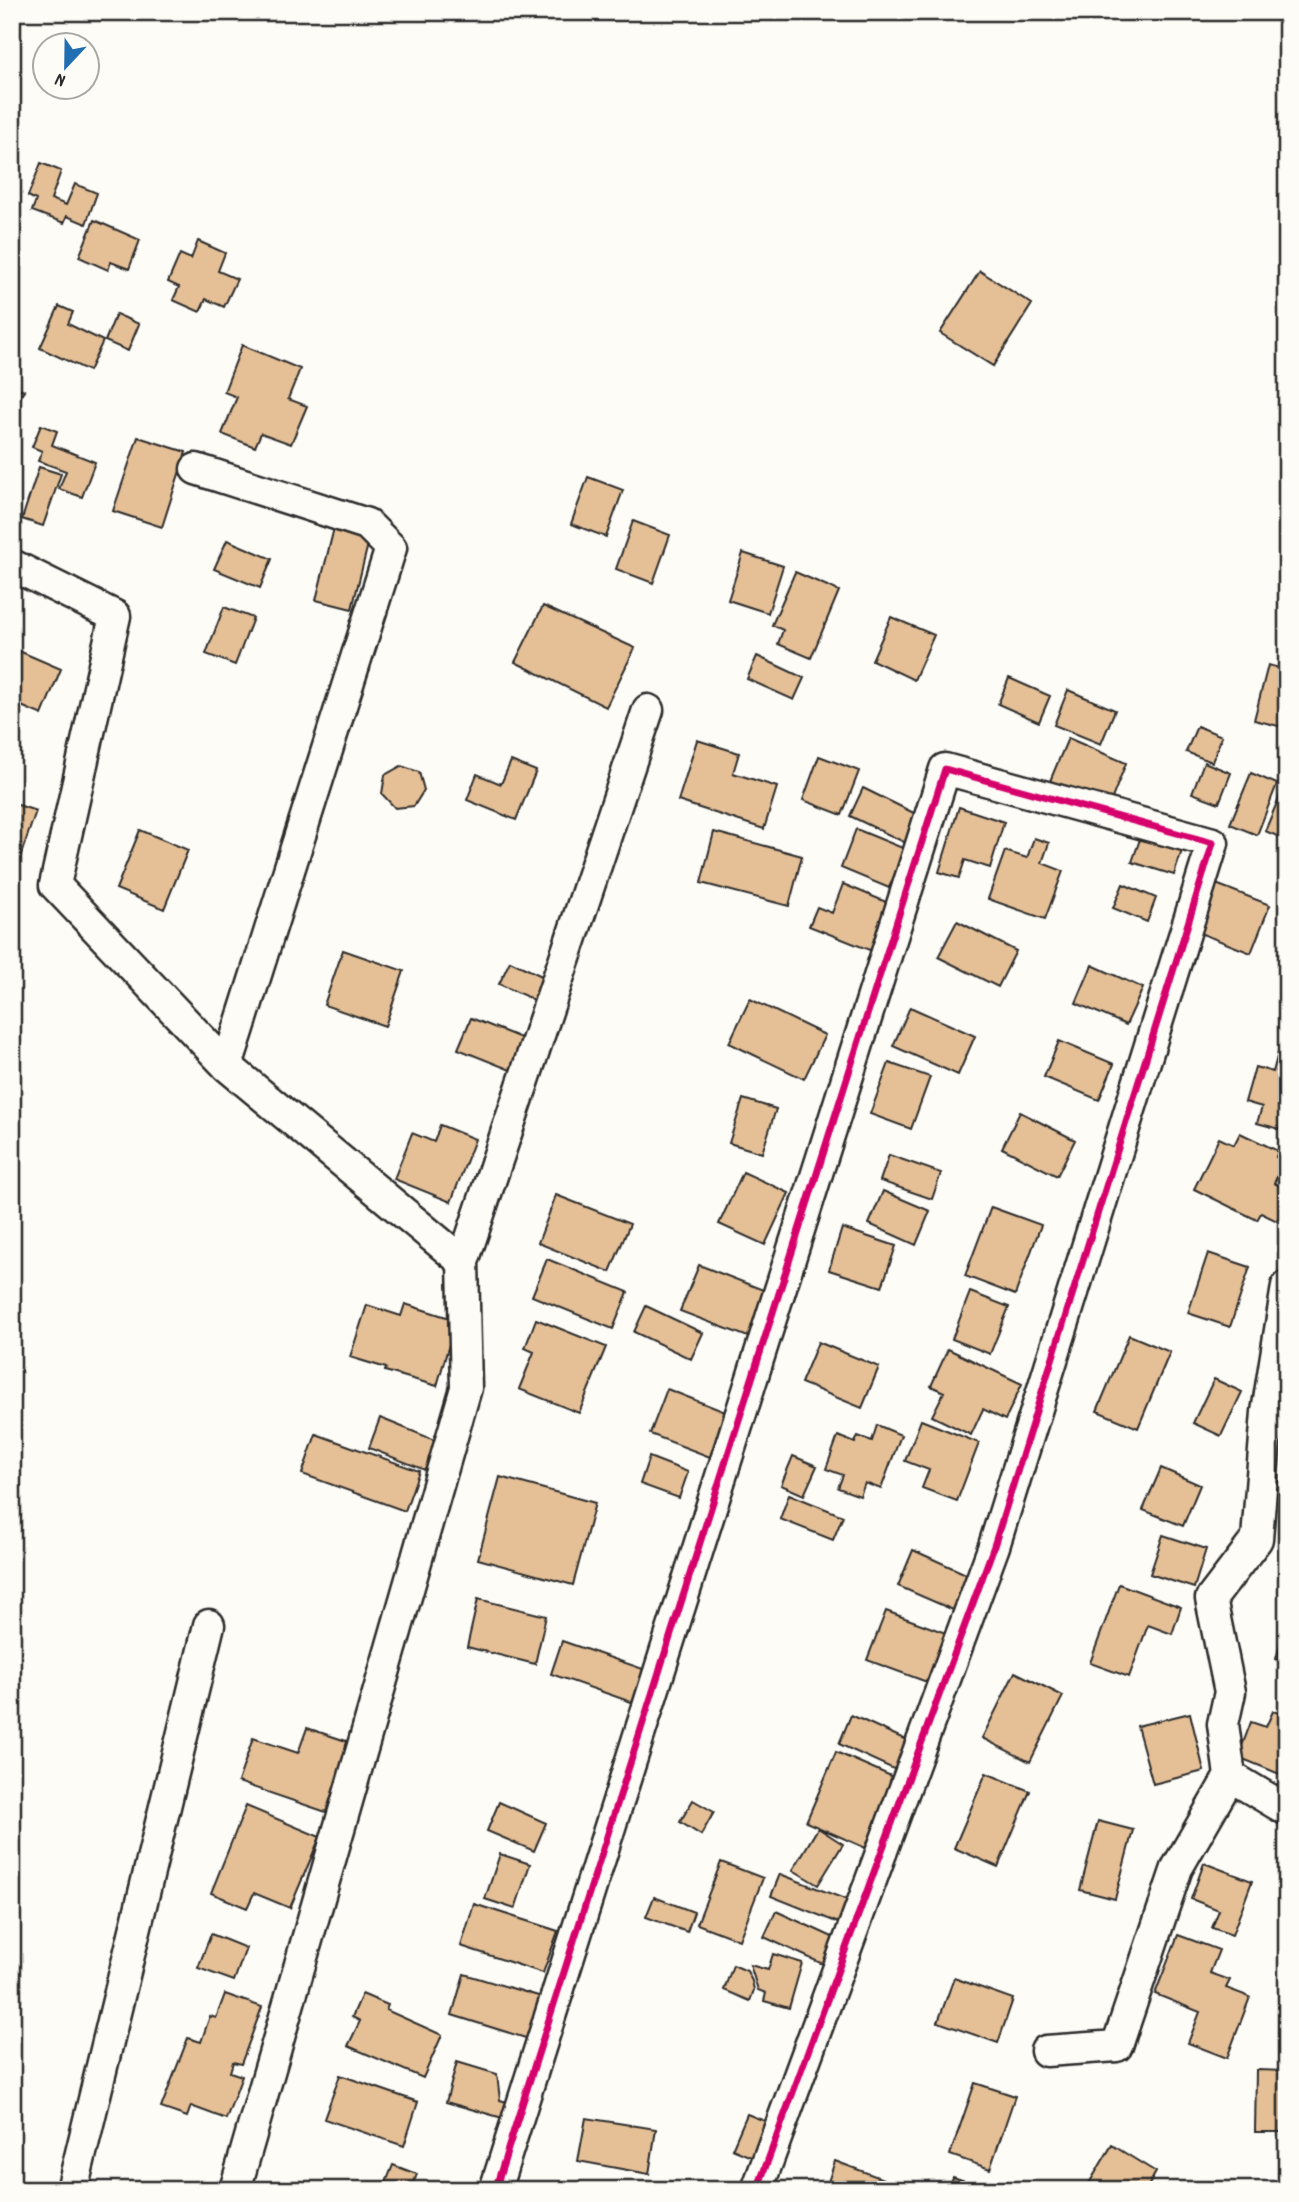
<svg xmlns="http://www.w3.org/2000/svg" width="1299" height="2202" viewBox="0 0 1299 2202" font-family="Dekko,sans-serif">
	<style>
		.building { fill: #e5bf96; stroke: #2b2b2b; stroke-width: 2 }
		.lines { fill: none; stroke-linecap: round; stroke-linejoin: round }
		.minor-casing { stroke: #2b2b2b; stroke-width: 35 }
		.minor { stroke: #fdfcf7; stroke-width: 30 }
		.cycleway-casing { stroke: #fdfcf7; stroke-width: 11 }
		.cycleway { stroke: #d6006c; stroke-width: 7 }
	</style>
	<rect width="100%" height="100%" fill="#fdfcf7"/>
	<filter id="ink" filterUnits="userSpaceOnUse"><feTurbulence type="fractalNoise" baseFrequency=".0143" numOctaves="2"/><feDisplacementMap in="SourceGraphic" scale="14" xChannelSelector="R" yChannelSelector="G"/><feConvolveMatrix kernelMatrix="1 2 1 2 8 2 1 2 1" color-interpolation-filters="sRGB"/></filter>
	<g filter="url(#ink)">
		<!-- building -->
		<path class="building" d="M41,163L61,171L51,199L66,205L75,184L97,193L86,224L67,216L64,223L32,211L36,200L28,196Z
			M94,220L140,240L129,269L111,262L108,270L79,257Z
			M198,241L225,253L218,271L237,279L224,307L206,299L200,312L173,300L179,287L168,282L180,254L191,259Z
			M980,271L1032,304L993,366L940,333Z
			M59,306L73,312L68,324L103,341L89,371L40,348Z
			M116,314L139,324L128,351L105,341Z
			M242,345L300,369L288,399L307,406L291,444L261,433L255,447L222,434L237,397L224,392Z
			M12,385L24,390L12,415Z
			M41,425L57,431L52,445L95,462L82,497L59,489L66,471L38,461L42,451L32,447Z
			M138,437L186,452L162,527L113,511Z
			M39,467L61,474L43,526L22,519Z
			M588,477L623,490L606,537L571,524Z
			M633,521L670,535L653,583L616,569Z
			M334,528L370,536L352,609L316,600Z
			M227,540L272,559L260,588L214,569Z
			M743,553L783,566L768,613L728,600Z
			M795,572L839,591L811,658L778,644L783,630L772,625Z
			M543,606L635,648L606,707L515,662Z
			M224,607L253,618L235,665L206,654Z
			M891,617L934,635L914,680L872,660Z
			M12,648L61,669L42,715L12,702Z
			M757,656L804,678L794,700L747,679Z
			M1268,665L1287,670V728L1254,720Z
			M1009,678L1050,696L1039,722L998,704Z
			M1068,690L1115,710L1101,744L1054,725Z
			M1197,726L1222,736L1212,762L1186,752Z
			M1068,738L1126,763L1109,806L1050,781Z
			M697,740L739,753L733,773L777,787L764,829L678,801Z
			M819,756L859,771L842,815L803,800Z
			M511,761L536,771L516,820L467,800L477,774L501,784Z
			M1204,762L1231,773L1219,803L1192,793Z
			M401,766L419,772L424,790L414,806L395,808L382,794L385,775Z
			M1251,773L1277,784L1257,835L1230,824Z
			M1284,786L1287,787V840L1265,831Z
			M863,788L924,818L910,845L850,816Z
			M12,803L36,811L15,872L12,871Z
			M959,807L1004,822L990,868L965,860L959,878L939,872Z
			M1145,825L1186,838L1174,875L1132,862Z
			M856,829L905,849L889,888L841,868Z
			M140,830L188,850L164,909L116,889Z
			M714,832L802,856L789,906L701,883Z
			M1034,838L1049,843L1042,863L1063,871L1045,919L988,899L1005,851L1027,858Z
			M843,884L891,904L872,951L809,926L817,907L832,913Z
			M1123,884L1156,898L1147,922L1113,908Z
			M1216,884L1270,905L1251,953L1197,932Z
			M957,921L1016,951L998,987L938,957Z
			M343,950L404,971L385,1026L324,1005Z
			M510,961L544,977L534,1000L499,984Z
			M1092,965L1143,988L1126,1025L1076,1003Z
			M750,999L825,1035L804,1079L729,1043Z
			M910,1007L975,1036L958,1075L893,1046Z
			M471,1018L526,1040L513,1071L458,1049Z
			M1059,1041L1114,1064L1099,1100L1044,1077Z
			M1278,1053L1287,1056V1131L1257,1123L1262,1107L1245,1102L1255,1067L1273,1072Z
			M889,1063L930,1077L911,1129L870,1114Z
			M743,1099L776,1109L762,1153L729,1143Z
			M1020,1112L1075,1140L1057,1176L1002,1148Z
			M440,1125L475,1139L451,1202L394,1179L412,1133L434,1142Z
			M1240,1133L1278,1151L1276,1157L1285,1161L1274,1183L1287,1189V1201L1277,1221L1261,1213L1257,1220L1194,1189L1219,1138L1234,1145Z
			M889,1155L941,1173L932,1199L880,1181Z
			M743,1172L789,1193L765,1245L719,1224Z
			M883,1191L930,1211L916,1245L869,1224Z
			M556,1195L630,1224L610,1272L538,1243Z
			M991,1207L1041,1225L1015,1295L965,1276Z
			M842,1228L896,1246L882,1287L829,1270Z
			M1208,1253L1250,1267L1230,1327L1188,1313Z
			M547,1259L628,1292L613,1329L532,1296Z
			M699,1265L766,1291L748,1337L680,1311Z
			M970,1292L1009,1307L990,1354L952,1339Z
			M405,1304L456,1320L437,1386L385,1371L386,1368L350,1357L367,1305L401,1316Z
			M646,1306L703,1333L691,1359L634,1332Z
			M536,1319L606,1347L579,1413L519,1389L534,1352L525,1348Z
			M1129,1335L1170,1352L1138,1428L1097,1411Z
			M818,1342L879,1367L862,1408L801,1383Z
			M948,1349L1022,1384L1005,1420L983,1409L971,1435L932,1416L944,1392L931,1386Z
			M1214,1379L1242,1392L1221,1436L1193,1423Z
			M667,1389L728,1413L710,1457L650,1434Z
			M380,1418L437,1441L425,1470L369,1448Z
			M921,1420L979,1443L957,1501L922,1488L929,1470L905,1461Z
			M877,1425L901,1435L881,1489L865,1483L860,1496L838,1488L843,1475L826,1469L838,1436L855,1443L858,1436L872,1441Z
			M316,1434L419,1471L405,1511L302,1474Z
			M793,1456L817,1466L804,1495L781,1485Z
			M649,1457L688,1472L679,1498L640,1484Z
			M1161,1468L1200,1485L1183,1526L1143,1510Z
			M500,1477L595,1503L573,1585L478,1559Z
			M789,1494L843,1516L833,1540L780,1519Z
			M1163,1535L1206,1549L1194,1588L1150,1574Z
			M913,1550L975,1578L960,1613L898,1586Z
			M1119,1584L1181,1607L1172,1634L1148,1625L1129,1677L1090,1663Z
			M478,1599L546,1616L535,1664L467,1647Z
			M886,1611L954,1636L935,1685L867,1660Z
			M1287,1620V1662L1276,1659Z
			M562,1641L646,1670L634,1703L551,1674Z
			M1015,1672L1063,1696L1030,1762L982,1738Z
			M1273,1711L1287,1716V1777L1238,1757L1251,1722L1266,1727Z
			M1190,1713L1204,1771L1153,1784L1137,1726Z
			M851,1715L913,1743L900,1772L839,1744Z
			M307,1728L349,1742L326,1812L238,1782L253,1738L298,1753Z
			M836,1752L898,1779L868,1849L806,1822Z
			M986,1773L1030,1791L998,1867L954,1848Z
			M693,1800L714,1812L701,1835L680,1822Z
			M499,1802L546,1823L534,1851L487,1831Z
			M246,1806L320,1837L290,1908L254,1893L247,1908L211,1893Z
			M1098,1821L1133,1830L1115,1899L1080,1890Z
			M818,1828L843,1844L818,1885L793,1870Z
			M500,1854L530,1864L515,1909L485,1899Z
			M721,1862L763,1878L739,1940L697,1924Z
			M1204,1863L1252,1881L1232,1935L1212,1928L1219,1910L1191,1899Z
			M780,1874L850,1901L841,1924L771,1896Z
			M654,1897L694,1912L687,1932L646,1917Z
			M474,1904L558,1931L543,1973L461,1946Z
			M776,1911L839,1940L827,1966L764,1937Z
			M211,1934L246,1948L234,1981L198,1968Z
			M1178,1935L1219,1950L1210,1973L1230,1980L1226,1988L1250,1997L1227,2058L1188,2043L1200,2012L1155,1994Z
			M773,1954L802,1963L789,2008L764,2001L766,1993L758,1990L750,1965L768,1970Z
			M733,1965L747,1971L752,1981L754,1990L750,2001L724,1990Z
			M464,1974L545,1998L532,2040L452,2015Z
			M954,1978L1013,1999L998,2043L938,2022Z
			M225,1994L262,2007L241,2064L233,2062L230,2072L242,2076L226,2119L191,2106L187,2117L161,2108L188,2038L201,2042L210,2016L216,2018Z
			M362,1994L388,2005L386,2010L442,2035L423,2078L348,2046L360,2021L352,2017Z
			M457,2062L497,2074L500,2100L510,2103L506,2119L446,2102Z
			M1256,2070L1287,2071V2132H1255Z
			M340,2075L418,2102L404,2146L324,2119Z
			M975,2083L1015,2096L990,2169L950,2155Z
			M747,2114L770,2123L756,2159L732,2149Z
			M586,2118L656,2129L649,2174L578,2161Z
			M1112,2145L1156,2172L1146,2190H1085Z
			M835,2161L894,2183L891,2190H832L826,2188Z
			M393,2165L417,2174L411,2190H383Z
			M953,2177L980,2186L978,2190H948Z"/>
		<g class="lines">
			<defs>
				<path id="minor" d="M196,469L367,524L391,548L227,1066
					M12,565L115,616L55,885L227,1066L463,1262L466,1388L235,2190
					M463,1262L648,710
					M1230,1776L1223,1724L1230,1692L1211,1599L1257,1539L1267,1412L1287,1286
					M1046,2051L1117,2046L1177,1868L1230,1776L1287,1810
					M72,2190L209,1625
					M495,2190L945,769L1213,843L994,1546L757,2190"/>
			</defs>
			<!-- minor casing -->
			<use href="#minor" class="minor-casing"/>
			<!-- minor -->
			<use href="#minor" class="minor"/>
			<defs>
				<path id="cycleway" d="M495,2190L945,769L1213,843L994,1546L757,2190"/>
			</defs>
			<!-- cycleway casing -->
			<use href="#cycleway" class="cycleway-casing"/>
			<!-- cycleway -->
			<use href="#cycleway" class="cycleway"/>
		</g>
	</g>
	<!-- margin -->
	<rect width="1299" height="2202" fill="none" stroke="#fdfcf7" stroke-width="42"/>
	<rect x="21" y="21" width="1257" height="2160" fill="none" stroke="#2b2b2b" stroke-width="2.5" filter="url(#ink)"/>
	<!-- north arrow -->
	<g transform="translate(66 66) rotate(202)"><circle r="33" fill="#fdfcf7" stroke="#a9a8a5" stroke-width="2"/>
	<path d="M0-5L12 26L0 18L-12 26Z" fill="#1f6fb2"/>
	<text y="-10" font-size="19" font-weight="bold" text-anchor="middle" fill="#2b2b2b">N</text>
	</g>
</svg>
